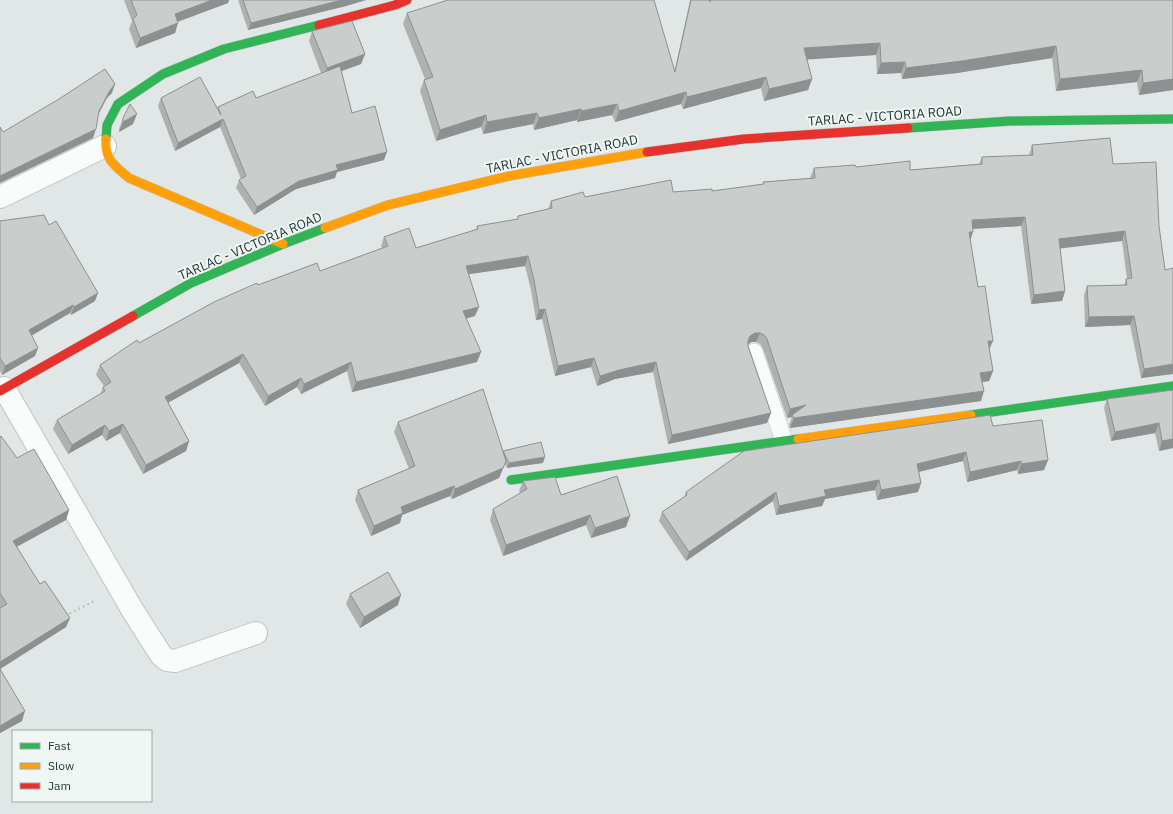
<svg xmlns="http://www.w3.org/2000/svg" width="1173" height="814" viewBox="0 0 1173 814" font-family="'IBM Plex Sans',sans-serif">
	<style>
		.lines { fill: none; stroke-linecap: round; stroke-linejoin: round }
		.lane-casing { stroke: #bec3c3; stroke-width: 18 }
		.street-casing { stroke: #bec3c3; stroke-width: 24 }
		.fast-casing { stroke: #bec4c3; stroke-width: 10 }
		.slow-casing { stroke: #bec4c3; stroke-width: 10 }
		.jam-casing { stroke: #bec4c3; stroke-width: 10 }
		.path { stroke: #bfc7c6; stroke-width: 2.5; stroke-dasharray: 2 3; stroke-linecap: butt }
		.lane { stroke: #fafbfb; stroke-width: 17 }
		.street { stroke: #fafbfb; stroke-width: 22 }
		.fast { stroke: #30b455; stroke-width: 9 }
		.slow { stroke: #ff9f0a; stroke-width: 9 }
		.jam { stroke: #e5322d; stroke-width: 9 }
		.wall { fill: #adb1b0 }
		.shaded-wall { fill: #8d9090 }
		.building { fill: #c9cecd; stroke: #8d9090 }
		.labels { text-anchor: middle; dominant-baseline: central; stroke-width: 4; stroke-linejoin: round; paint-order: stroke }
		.street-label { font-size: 13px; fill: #213836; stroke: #eff6f4 }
	</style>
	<rect width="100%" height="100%" fill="#e1e7e6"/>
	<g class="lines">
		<defs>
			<path id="lane" d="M754,352L784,441"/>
			<path id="street" d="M0,197L105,146
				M4,388L133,611L161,655L167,660L175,661L256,633"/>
			<path id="fast" d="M908,128L1010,121L1173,119
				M106,139L107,125L118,104L163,74L224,49L319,25
				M133,316L191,283L283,244L325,228
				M971,415L1173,386
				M511,480L798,439"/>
			<path id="slow" d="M106,139C104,159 115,166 129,178L283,244
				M325,228L388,205L509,176L647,152
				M798,439L971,415"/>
			<path id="jam" d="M319,25L395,5L407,0
				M647,152L744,139L908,128
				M0,391L133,316"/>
		</defs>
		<!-- lane casing -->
		<use href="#lane" class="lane-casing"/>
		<!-- street casing -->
		<use href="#street" class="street-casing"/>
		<!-- fast casing -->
		<use href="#fast" class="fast-casing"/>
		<!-- slow casing -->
		<use href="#slow" class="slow-casing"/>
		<!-- jam casing -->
		<use href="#jam" class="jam-casing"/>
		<!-- path -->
		<path class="path" d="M65,616L94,601"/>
		<!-- lane -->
		<use href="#lane" class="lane"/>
		<!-- street -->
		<use href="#street" class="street"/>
		<!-- fast -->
		<use href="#fast" class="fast"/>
		<!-- slow -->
		<use href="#slow" class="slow"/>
		<!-- jam -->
		<use href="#jam" class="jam"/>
	</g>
	<!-- wall -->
	<path class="wall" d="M124,0H229L228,3L178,22L175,33L136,48L129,29L132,21Z
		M238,0H366L346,6L248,30Z
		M690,0H1173V90L1139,95L1137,82L1056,91L1052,58L957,73L902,79L901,73L877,74L876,55L807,59L812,79L808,90L764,101L761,88L683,109L681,104L615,122L612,115L577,122V120L534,130L533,124L483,134L481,127L436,141L420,91L424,80L425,79L403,24L407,13L675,69Z
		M312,31L365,54L361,64L341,71L352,113L384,160L337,172L335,178L296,189L254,215L236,188L239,180L241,179L220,127L175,151L158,106L161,98L217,108L218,107L256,98L321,73L309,41Z
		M123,118L133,124L119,132V129Z
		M1032,145L1113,164L1159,226L1171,374L1141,378L1130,325L1085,327L1084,295L1087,286L1124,285L1126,279H1127L1122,241L1060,248L1065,291L1062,301L1031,304L1021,226L973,229L970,240L993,371L989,381L982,382L981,401L790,428L789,425L792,417L787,418L763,349L760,344L756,342H751L748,345L771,413L767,423L668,444L653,372L615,379L597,386L591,367L555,376L542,319L536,320L531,290L525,266L469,274L475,316L466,319L481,352L477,362L352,392L347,371L301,394L297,387L265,406L239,363L168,403L189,441L186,451L143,474L120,433L106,441L102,435L68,454L53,429L57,420L100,395L103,387L104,386L96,375L100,365L139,343L258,285L320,271L382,248L381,246L384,237L416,248L476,230L477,226L517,219L518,216L548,209L551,201L585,197L673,192L712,191L763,184V182L810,178L814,168L856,167L910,170L979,164L982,157L1029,155Z
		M0,221L49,225L95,301L71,315L70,313L31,335L35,356L2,375L0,371Z
		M1173,390V448L1159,451L1155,433L1111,441L1104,408L1107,399Z
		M398,422L503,452V451L543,463L507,468L505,464L499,478L452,499L450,496L402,515L400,523L371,536L355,500L358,490L409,469L394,432Z
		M993,426L1048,460L1044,470L1018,474L1017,470L967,482L963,461L919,472L921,483L918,492L877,500L875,490L825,499L822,506L776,515L773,501L686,561L659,521L662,512L684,497L686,492Z
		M0,437L17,458L69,510L66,520L16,547L40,584L70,618L66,627L0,669L22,721L0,733Z
		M523,481L561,495L626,527L591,538L586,525L503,556L490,520L493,509L521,494L519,491Z
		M350,594L398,605L360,628L346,604Z"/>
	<!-- shaded-wall -->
	<path class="shaded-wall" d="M212,0H229L228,3L171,24L175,14Z
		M342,0H366L346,6L248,30L251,23Z
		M178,23L175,33L136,48L140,38Z
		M880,43L876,55L800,60L804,48Z
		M1056,46L1052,58L957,73L902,79L906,68Z
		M365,54L361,64L323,78L327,68Z
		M905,62L901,73L877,74L881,63Z
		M1142,70L1137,82L1056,91L1060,79Z
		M766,77L761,88L683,109L687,97Z
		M812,79L808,90L764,101L769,89Z
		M1173,79V90L1139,95L1143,83Z
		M115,84L112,93L107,98L96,119L99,111L110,90Z
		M686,92L681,104L615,122L619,111Z
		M617,104L612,115L577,122L581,111Z
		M581,109L577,120L534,130L539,118Z
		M537,113L533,124L483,134L487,122Z
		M137,114L133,124L119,132L123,122Z
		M486,115L481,127L436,141L440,130Z
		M223,119L220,127L175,151L178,143Z
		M96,129L93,138L0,183V176Z
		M387,152L384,160L337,172L335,178L296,189L254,215L257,207L299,181L336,165Z
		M1025,217L1021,226L969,229L972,220Z
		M1125,231L1122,241L1056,249L1059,239Z
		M969,232H973L970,241Z
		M528,256L525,266L463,275L466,266Z
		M1065,291L1062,301L1031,304L1034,295Z
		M98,293L95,301L71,315L74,307Z
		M73,305L70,313L26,339L29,330Z
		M479,307L475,316L459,320L463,311Z
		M545,309L542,319L536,320L539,310Z
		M1134,316L1130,325L1085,327L1089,317Z
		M755,333H760L756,342H751L746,346L750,336Z
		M988,341H993L989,350Z
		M38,348L35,356L2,375L5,366Z
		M481,352L477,362L352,392L356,382Z
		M243,354L239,363L162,406L165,397Z
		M594,358L591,367L555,376L558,366Z
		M351,362L347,371L301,394L304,384Z
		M656,362L653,372L615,379L597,386L600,376L619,370Z
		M1173,364V374L1141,378L1144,369Z
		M993,371L989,381L977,383L980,373Z
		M301,378L297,387L265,406L268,396Z
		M984,391L981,401L790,428L794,418Z
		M806,405L792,415V417L787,418L790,409Z
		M771,413L767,423L668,444L672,435Z
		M1159,423L1155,433L1111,441L1115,432Z
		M123,424L120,433L106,441L109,431Z
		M105,425L102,435L68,454L72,445Z
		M1173,439V448L1159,451L1162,441Z
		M189,441L186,451L143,474L146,465Z
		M966,452L963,461L914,473L917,464Z
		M545,457L543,463L507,468L509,463Z
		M1048,460L1044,470L1018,474L1021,464Z
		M506,461L502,471L499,478L452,499L455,489Z
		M1021,461L1017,470L967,482L970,472Z
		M879,480L875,490L825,499L822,506L776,515L779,506L824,490Z
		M921,483L918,492L877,500L881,490Z
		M454,486L450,496L402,515L400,523L371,536L374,526L401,507Z
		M776,492L773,501L686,561L689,552Z
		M69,510L66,520L9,551L13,541Z
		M590,515L586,525L503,556L506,545Z
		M630,516L626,527L591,538L595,528Z
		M401,595L398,605L360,628L364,617Z
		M70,618L66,627L0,669V662Z
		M25,711L22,721L0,733V726Z"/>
	<!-- building -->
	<path class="building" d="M131,0H212L175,14L178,23L140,38L133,19L137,15Z
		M243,0H342L251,23Z
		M448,0H654L675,72L691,0H709L710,2L711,0H1173V79L1143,83L1142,70L1060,79L1056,46L962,61L906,68L905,62L881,63L880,43L804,48L812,79L769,89L766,77L687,97L686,92L619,111L617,104L581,111V109L539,118L537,113L487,122L486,115L440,130L424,80L433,77L407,13Z
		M352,21L365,54L327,68L312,31Z
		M340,66L352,113L375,106L387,152L336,165L338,170L299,181L257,207L239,180L246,176L223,119L178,143L161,98L200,77L221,115L218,107L253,91L256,98Z
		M105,69L115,84L110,90L99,111L96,129L0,176V127L3,132L59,99Z
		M130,104L137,114L123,122V118Z
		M1110,138L1113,164L1156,162L1159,226L1165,270L1173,268V364L1144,369L1134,316L1089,317L1087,286L1127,285L1126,279L1132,278L1125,231L1059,239L1065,291L1034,295L1025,217L972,220L973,232H969L978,287L985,286L993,341H988L993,371L980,373L984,391L794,418L792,415L806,405L790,409L767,339L764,335L760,333H755L750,336L748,341V346L771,413L672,435L656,362L619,370L600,376L594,358L558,366L545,309L539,310L534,280L528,256L466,266L479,307L463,311L481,352L356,382L351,362L304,384L301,378L268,396L243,354L165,397L189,441L146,465L123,424L109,431L105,425L72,445L57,420L105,391L103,387L111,382L100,365L137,340L139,343L214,302L257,283L258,285L317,263L320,271L388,246L384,237L409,228L416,248L478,229L477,226L518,219V216L552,208L551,201L583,192L585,197L671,180L673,192L712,189V191L764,184L763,182L815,178L814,168L855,165L856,167L910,161V170L982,164V157L1033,155L1032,145Z
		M44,215L49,225L56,221L98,293L74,307L73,305L29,330L38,348L5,366L0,358V221Z
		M483,389L506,461L503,468L455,489L454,486L401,507L403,513L374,526L358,490L415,466L398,422Z
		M1173,390V439L1162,441L1159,423L1115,432L1107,399Z
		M990,415L993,426L1042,420L1048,460L1021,464V461L970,472L966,452L917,464L921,483L881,490L879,480L824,490L826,496L779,506L776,492L689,552L662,512L687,495L686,492L744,451Z
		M1,436L17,458L34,449L69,510L13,541L40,584L45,581L70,618L0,662V608L7,604L0,593V437Z
		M541,442L545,457L509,463L503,451Z
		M617,476L630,516L595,528L590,515L506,545L493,509L527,489L523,481L555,477L561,495Z
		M388,572L401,595L364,617L350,594Z
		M0,669L25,711L0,726Z"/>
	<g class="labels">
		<!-- street labels -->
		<g class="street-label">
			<text transform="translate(885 116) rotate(-4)">TARLAC - VICTORIA ROAD</text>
			<text transform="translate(562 154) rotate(-11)">TARLAC - VICTORIA ROAD</text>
			<text transform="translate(250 246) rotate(-23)">TARLAC - VICTORIA ROAD</text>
		</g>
	</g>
	<!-- legend -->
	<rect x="12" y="730" width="140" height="72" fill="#eff6f4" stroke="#9daaa8"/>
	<rect x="20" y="743" width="20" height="6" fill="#30b455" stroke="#9daaa8"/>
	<text x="48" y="750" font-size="12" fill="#213836">Fast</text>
	<rect x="20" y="763" width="20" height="6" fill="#ff9f0a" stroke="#9daaa8"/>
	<text x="48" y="770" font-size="12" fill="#213836">Slow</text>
	<rect x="20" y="783" width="20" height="6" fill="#e5322d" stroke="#9daaa8"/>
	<text x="48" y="790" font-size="12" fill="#213836">Jam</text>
</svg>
